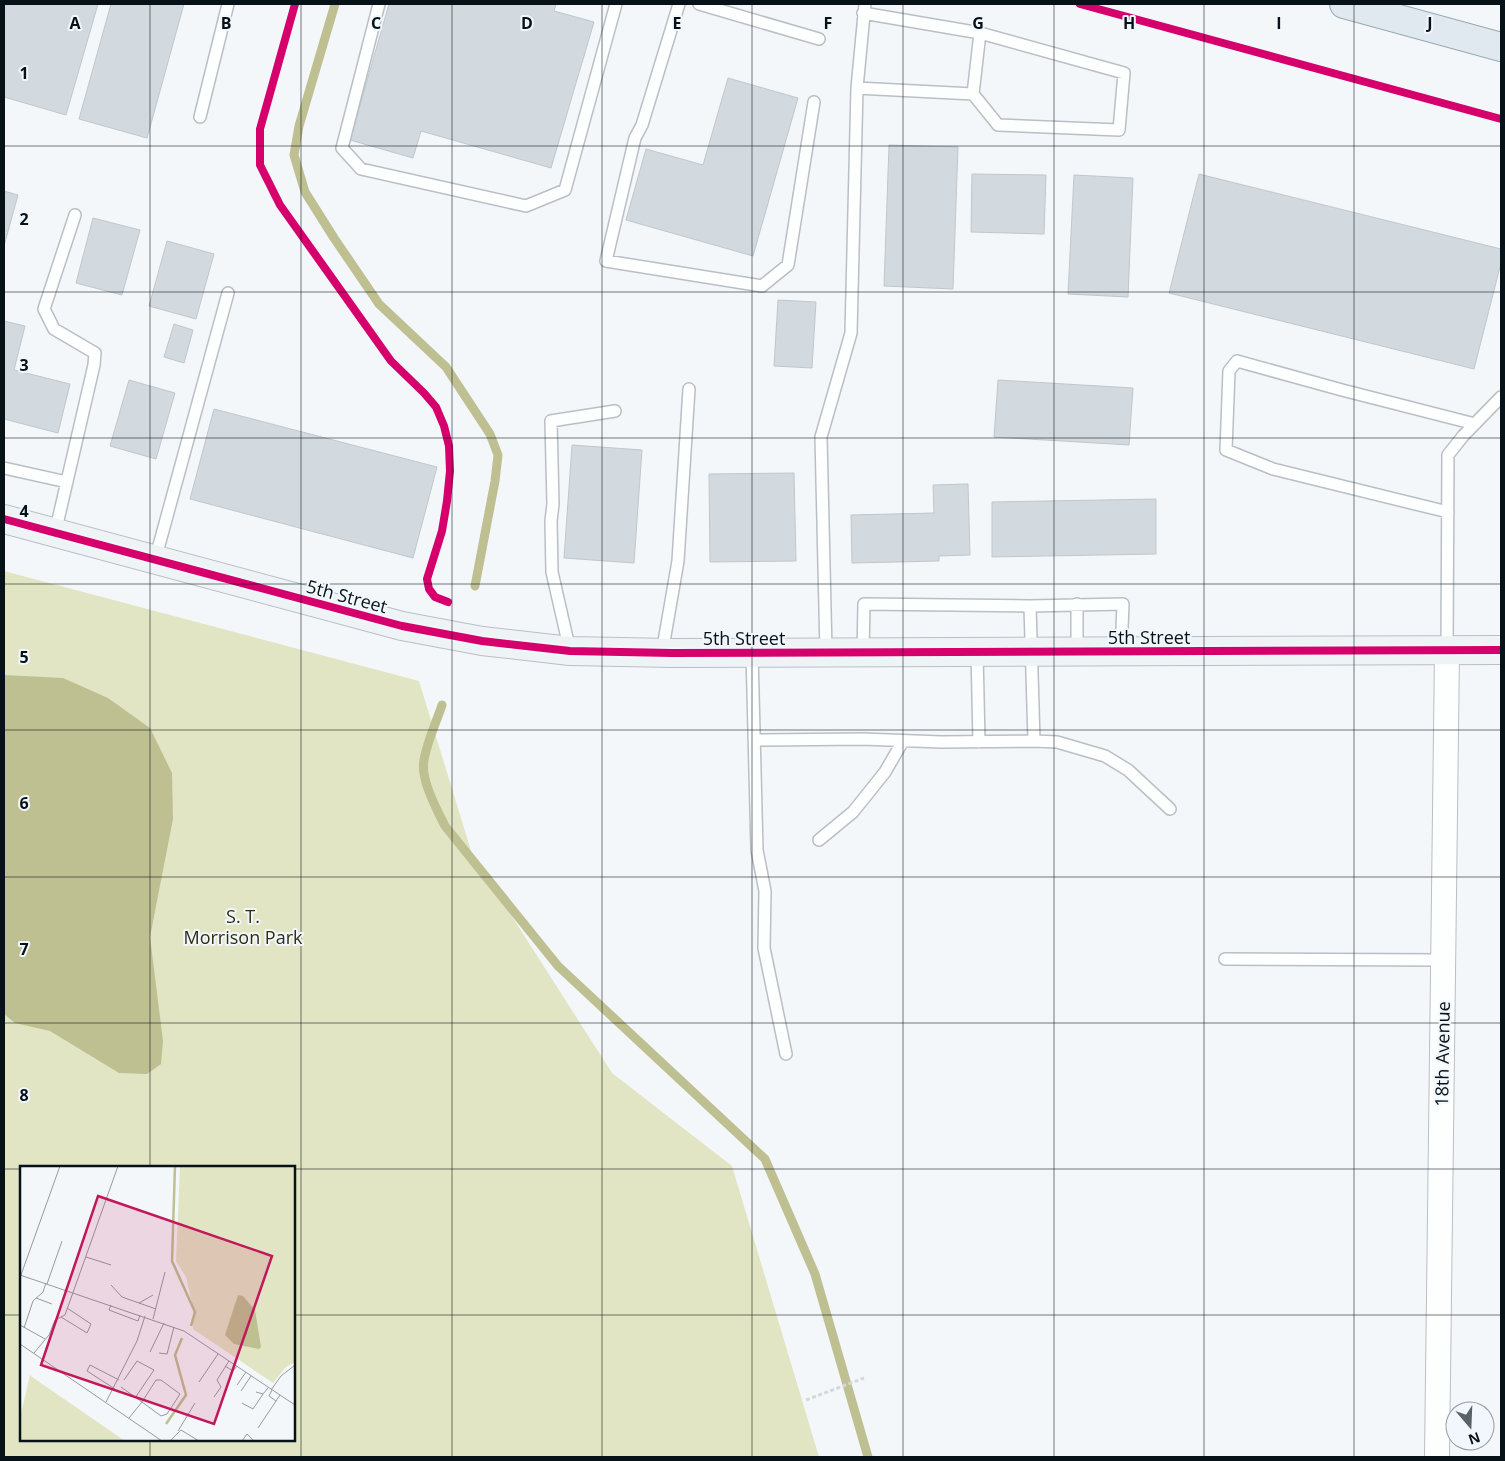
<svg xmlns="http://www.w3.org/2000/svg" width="1505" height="1461" viewBox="0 0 1505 1461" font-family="'Open Sans',sans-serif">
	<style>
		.green { fill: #e2e5c3; fill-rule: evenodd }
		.water { fill: #bec091 }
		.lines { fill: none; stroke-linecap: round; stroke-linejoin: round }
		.stream { stroke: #bec091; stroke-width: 9 }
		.building { fill: #d2dadf; stroke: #c0c7cc }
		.lane-casing { stroke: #b9bfc4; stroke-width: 14 }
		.street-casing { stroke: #b9bfc4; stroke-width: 26 }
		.secondary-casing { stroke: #b9bfc4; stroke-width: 30 }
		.primary-casing { stroke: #97a9b4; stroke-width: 30 }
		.path { stroke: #d5d7d8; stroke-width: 3; stroke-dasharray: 4 2.5; stroke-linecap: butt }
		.lane { stroke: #fdfefe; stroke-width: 11 }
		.street { stroke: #fdfefe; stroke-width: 24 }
		.secondary { stroke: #eef4f6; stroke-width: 28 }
		.primary { stroke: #e0e9ef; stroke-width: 28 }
		.cycleway-casing { stroke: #f1f7fc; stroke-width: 11 }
		.cycleway { stroke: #d6006c; stroke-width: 8 }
		.grid { fill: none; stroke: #061118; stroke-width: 1; stroke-opacity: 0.55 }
		.labels { text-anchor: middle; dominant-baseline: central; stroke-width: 4; stroke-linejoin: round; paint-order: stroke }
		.street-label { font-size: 18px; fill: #061118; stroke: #f1f7fc }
		.park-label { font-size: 18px; fill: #2e2e0f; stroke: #f1f7fc }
		.inset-river { fill: none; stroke: #bec091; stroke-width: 2.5 }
		.inset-road { fill: none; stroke: #959b9f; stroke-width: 1 }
		.view { fill: #c2185b; fill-opacity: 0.15; stroke: #c2185b; stroke-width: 2.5 }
		.inset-edge { fill: none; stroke: #061118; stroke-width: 2.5 }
		.grid-label { font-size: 16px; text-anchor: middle; font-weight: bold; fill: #061118; stroke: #f1f7fc; stroke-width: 4; stroke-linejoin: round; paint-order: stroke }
	</style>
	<rect width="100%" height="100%" fill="#f4f7f9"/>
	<!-- green -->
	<path class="green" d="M4,571L419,681L472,854L612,1073L732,1166L819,1457H4ZM21,1167H294V1440H21Z"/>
	<!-- water -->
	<path class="water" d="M4,675L63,678L108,698L150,728L172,773L173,819L150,937L163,1041L161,1064L147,1074L119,1073L50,1031L15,1023L4,1014Z"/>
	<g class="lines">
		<!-- stream -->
		<path class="stream" d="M335,4L299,126L294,155L305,192L334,238L379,304L446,367L490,434L498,455L495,481L475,586
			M442,705C436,723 427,742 424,760C420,779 437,810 445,826L558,966L765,1159L815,1274L868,1457"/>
	</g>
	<!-- building -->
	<path class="building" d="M4,4H98L66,115L4,97Z
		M111,4H184L147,138L79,119Z
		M389,4H556L554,11L594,22L551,168L421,131L413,158L350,140Z
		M728,78L798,98L753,256L626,220L646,149L703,165Z
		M889,145L958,147L953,289L884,286Z
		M972,174L1046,175L1044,234L971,232Z
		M1199,174L1501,249V263L1474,369L1169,293Z
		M1074,175L1133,178L1128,297L1068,294Z
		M4,191L18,195L4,246Z
		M93,218L140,230L122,295L76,283Z
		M167,241L214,254L196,319L149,306Z
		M778,300L816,302L812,368L774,366Z
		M4,321L25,326L14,370L70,384L58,433L4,419Z
		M174,324L193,330L184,363L164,357Z
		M129,380L175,393L156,459L110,446Z
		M998,380L1133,388L1129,445L994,437Z
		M214,409L437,467L413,558L190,499Z
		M572,445L642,450L634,563L564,558Z
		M794,473L796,561L710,562L709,474Z
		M968,484L970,555L939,556V561L852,563L851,515L934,513L933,485Z
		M1156,499V554L992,557V502Z"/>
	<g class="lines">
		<defs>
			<path id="lane" d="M379,4L342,148L361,169L526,206L565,190L616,4
				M679,4L642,125L635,138L606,261L762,286L788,265L814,102
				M699,4L819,39
				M857,88L973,94L998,125L1119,130L1124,73L980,33L863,13
				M973,94L980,33
				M200,117L228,4
				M4,468L67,482
				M1448,512L1273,469L1226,450L1229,371L1237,361L1342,390L1475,424
				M55,533L94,365L95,353L54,329L44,309L75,215
				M155,560L228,293
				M1030,606L1034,741
				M1447,650L1448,455L1463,436L1501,397
				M570,651L552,572L551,521L553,504L551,421L615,411
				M826,652L821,437L851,333L857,88L865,4
				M977,652L979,742
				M1077,652V604
				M662,653L678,561L689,389
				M752,653L757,850L765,891L764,948L786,1054
				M863,653L864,604L1030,606L1123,604L1121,652
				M754,740L863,739L941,742L1034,741L1057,742L1105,756L1128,770L1170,809
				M819,840L853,812L885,772L903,741
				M1225,959L1443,960"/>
			<path id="street" d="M1437,1457L1447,652"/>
			<path id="secondary" d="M4,519L402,626L482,641L570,651L672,653L1501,650"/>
			<path id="primary" d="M1344,4L1501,47"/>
		</defs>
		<!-- lane casing -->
		<use href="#lane" class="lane-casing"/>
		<!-- street casing -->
		<use href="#street" class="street-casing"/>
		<!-- secondary casing -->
		<use href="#secondary" class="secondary-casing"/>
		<!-- primary casing -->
		<use href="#primary" class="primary-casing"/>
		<!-- path -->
		<path class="path" d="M806,1400L864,1378"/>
		<!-- lane -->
		<use href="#lane" class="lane"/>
		<!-- street -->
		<use href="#street" class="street"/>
		<!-- secondary -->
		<use href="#secondary" class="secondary"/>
		<!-- primary -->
		<use href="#primary" class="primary"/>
		<defs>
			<path id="cycleway" d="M295,4L260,129V165L280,205L391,361L424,393L436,407L444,426L449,446L450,471L447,501L442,531L427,579L429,589L435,597L448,602
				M1080,4L1501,119
				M4,519L402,626L482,641L570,651L672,653L1501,650"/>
		</defs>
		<!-- cycleway casing -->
		<use href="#cycleway" class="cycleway-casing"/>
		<!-- cycleway -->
		<use href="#cycleway" class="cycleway"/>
	</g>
	<!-- grid -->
	<path class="grid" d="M150,4V1167M301,4V1457M452,4V1457M602,4V1457M752,4V1457M903,4V1457M1054,4V1457M1204,4V1457M1354,4V1457M4,146H1501M4,292H1501M4,438H1501M4,584H1501M4,730H1501M4,877H1501M4,1023H1501M4,1169H21M294,1169H1501M4,1315H21M294,1315H1501M150,1440V1457"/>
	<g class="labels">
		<!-- street labels -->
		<g class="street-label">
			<text transform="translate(347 596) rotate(15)">5th Street</text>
			<text x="1149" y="637">5th Street</text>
			<text x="744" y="638">5th Street</text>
			<text transform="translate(1442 1054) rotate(-89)">18th Avenue</text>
		</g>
		<!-- park labels -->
		<g class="park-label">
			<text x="243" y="916">S. T.<tspan x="243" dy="21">Morrison Park</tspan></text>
		</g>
	</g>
	<!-- overview -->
	<g transform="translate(20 1166)">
		<rect width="275" height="275" fill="#f4f7f9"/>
		<path d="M160,0H275V196L266,201L253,217L173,163V141L166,111L156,95ZM10,209L15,213L105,275H0V252Z" fill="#e2e5c3"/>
		<path d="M218,129L223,130L235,144L241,181L239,183L214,178L205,169Z" fill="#bec091"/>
		<path class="inset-river" d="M155,0L152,95L175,146L171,160M146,258L166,229L155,189L162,172"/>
		<path class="inset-road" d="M66,91L91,99M0,109L164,165L275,239M1,109L40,0M27,118L42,75M91,119L102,131L136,143M16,132L32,138M119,137L133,129M91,139L89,144L118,155L120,149M41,151L67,167L71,158L47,142M133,153L145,106M0,159L25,173M4,162L13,135L23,126L26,117M0,178L142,275M130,186L144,157M14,187L29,169L35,154L45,149L98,0M139,187L147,188L154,161M205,200L213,205L217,200M104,214L117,195L134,204L115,232M179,216L198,188M217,219L226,206M101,221L122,236L141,250L147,248L160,228L141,214H136L122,236L109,252M95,223L67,205L70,199L99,214M251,224L261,210L275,199M252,224L249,230L256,235M221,225L231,210M236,226L243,228L248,222M194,231L201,221L197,214L209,195M86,236L117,175L125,150M222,237L233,243L243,228M238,262L260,229M158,265L175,237M150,275L161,264L179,275M222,275L227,268L234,275"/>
		<path class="view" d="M78,30L252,90L194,258L21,199Z"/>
		<rect width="275" height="275" class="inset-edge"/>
	</g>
	<g class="grid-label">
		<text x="75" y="29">A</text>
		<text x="226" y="29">B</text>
		<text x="376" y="29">C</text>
		<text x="527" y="29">D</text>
		<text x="677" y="29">E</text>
		<text x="828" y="29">F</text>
		<text x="978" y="29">G</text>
		<text x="1129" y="29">H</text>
		<text x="1279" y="29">I</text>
		<text x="1430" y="29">J</text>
		<text x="24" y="79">1</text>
		<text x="24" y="225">2</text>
		<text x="24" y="371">3</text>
		<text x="24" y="517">4</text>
		<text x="24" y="663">5</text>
		<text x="24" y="809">6</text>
		<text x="24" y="955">7</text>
		<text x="24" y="1101">8</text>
	</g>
	<!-- border -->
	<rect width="1505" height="1461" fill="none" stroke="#061118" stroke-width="10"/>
	<!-- north arrow -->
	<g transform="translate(1470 1426) rotate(161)"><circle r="24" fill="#f1f7fc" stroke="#939ba1"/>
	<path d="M0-4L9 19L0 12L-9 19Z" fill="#596267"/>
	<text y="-8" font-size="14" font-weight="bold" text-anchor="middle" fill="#061118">N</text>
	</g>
</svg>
